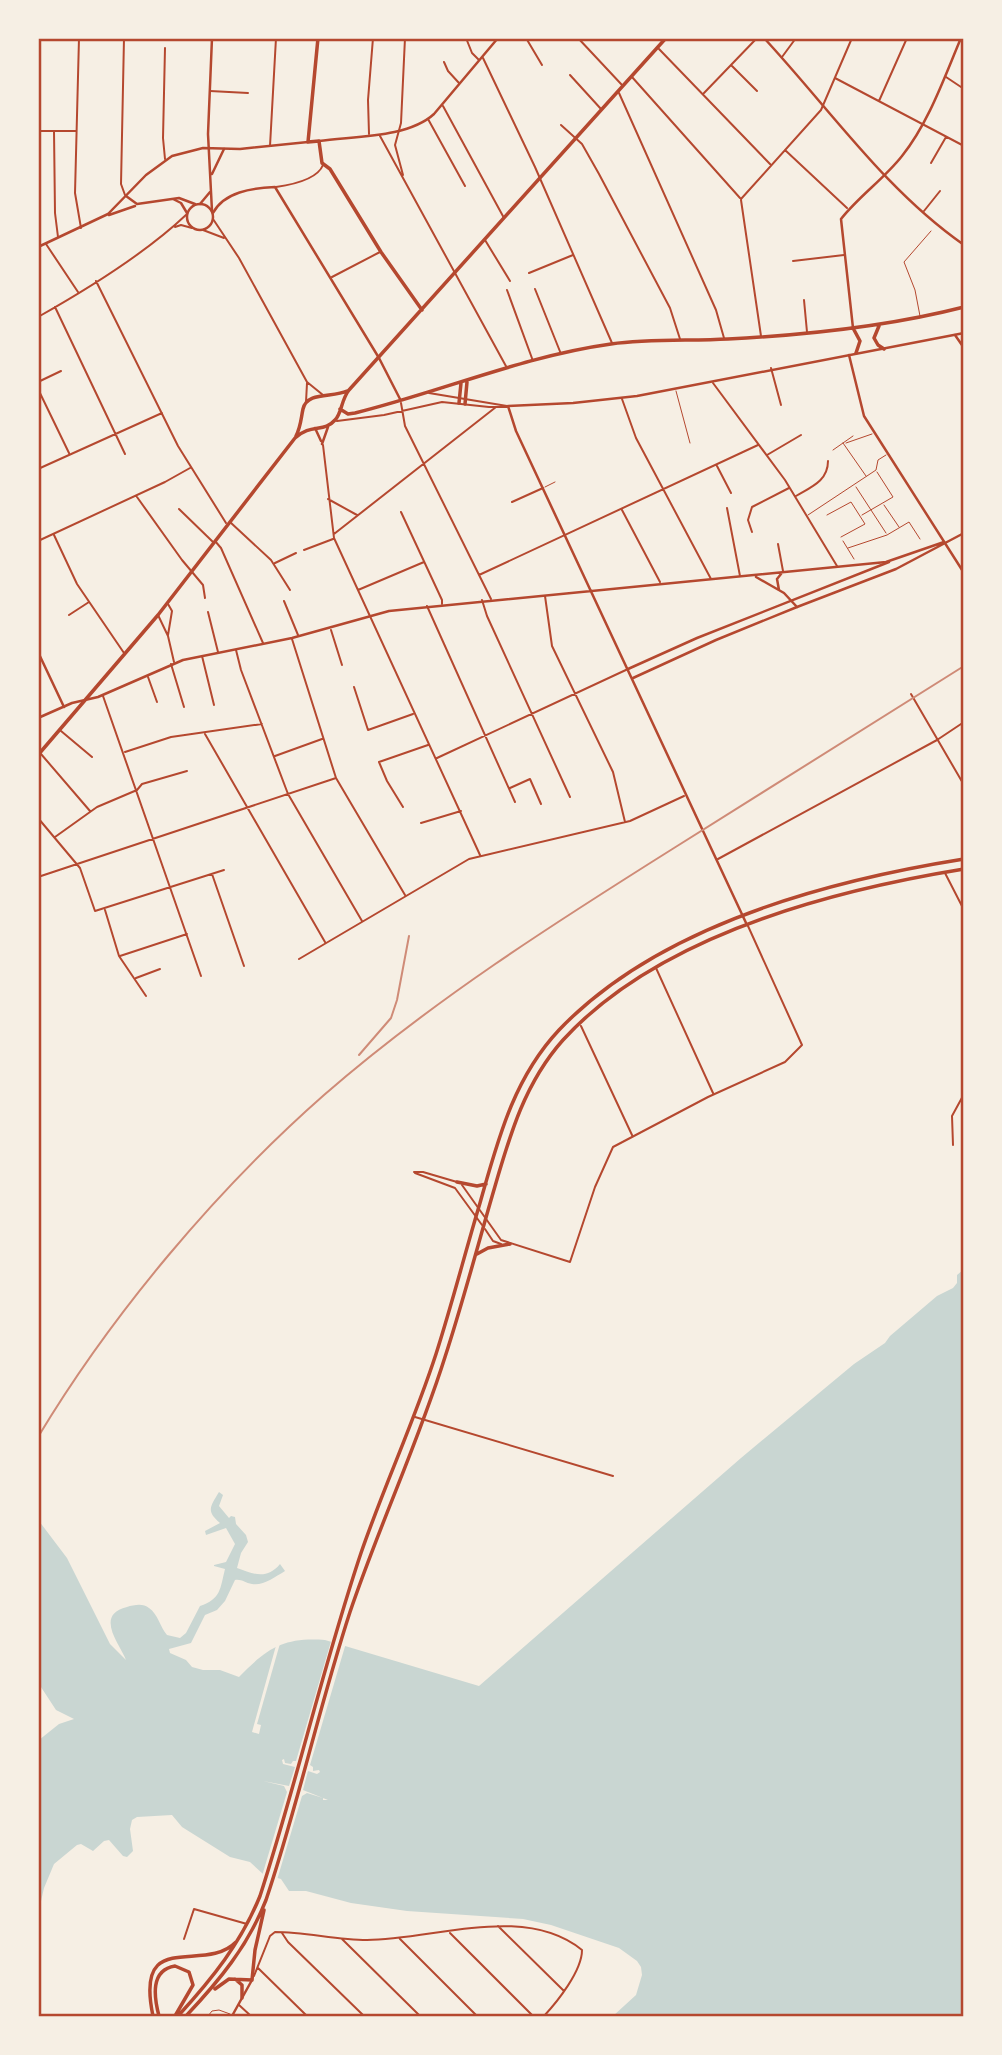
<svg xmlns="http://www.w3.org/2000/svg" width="1002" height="2055" viewBox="0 0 1002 2055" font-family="'Fira Sans',sans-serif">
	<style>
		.water { fill: #c9d6d2 }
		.pier { fill: #f6efe4 }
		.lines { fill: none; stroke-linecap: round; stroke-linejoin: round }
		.service { stroke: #b5482f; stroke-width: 1 }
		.minor { stroke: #b5482f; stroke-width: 2 }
		.tertiary { stroke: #b5482f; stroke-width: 2.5 }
		.secondary { stroke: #b5482f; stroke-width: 2.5 }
		.primary { stroke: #b5482f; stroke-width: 3.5 }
		.trunk { stroke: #b5482f; stroke-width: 3.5 }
		.rail { stroke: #cf8b77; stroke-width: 2 }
		.neatline { fill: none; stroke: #b5482f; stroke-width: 2.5 }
	</style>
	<rect width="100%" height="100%" fill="#f6efe4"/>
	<!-- water -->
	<path class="water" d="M963,1270V2016H613L636,1995L642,1975L641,1967L637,1961L619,1948L551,1925L523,1919L407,1911L351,1903L306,1891H289L281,1879L263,1874L250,1862L230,1857L182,1827L172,1815L137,1817L132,1820L130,1829L133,1851L127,1857L123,1856L109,1840L104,1841L93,1851L81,1844L77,1845L54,1864L44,1888L39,1910V1740L59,1724L74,1719L56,1710L39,1684V1521L67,1558L110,1644L126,1660C120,1644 94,1615 127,1607C134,1605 143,1603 149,1608C158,1614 160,1627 167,1635L180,1638L186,1633L200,1606C221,1599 220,1589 225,1569L214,1566V1565L226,1562L235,1544L226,1528L206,1535L205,1531L220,1523C206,1511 210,1507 219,1492L223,1495L219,1506L229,1518L231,1516L235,1517L236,1524L246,1535L248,1542L241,1553L237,1568C253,1574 267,1580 280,1564L285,1571C275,1577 263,1586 252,1584C245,1583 242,1579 235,1580L225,1601L217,1610L205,1615L191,1643L169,1649L170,1653L186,1660L192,1667L203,1670H220L239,1677C267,1648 284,1637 325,1640L479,1686L741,1458L854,1364L885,1343L890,1336L937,1296L953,1288L957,1283V1275Z"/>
	<!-- pier -->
	<path class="pier" d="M332,1638L346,1643L310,1765L313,1767V1771L319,1770L320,1772L317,1774L308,1771L303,1790L328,1800H323V1798L307,1793L302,1796L277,1880L262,1876L287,1792L284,1786L263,1781L289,1786L295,1767L283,1764L282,1760L284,1759L285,1763L291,1764L293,1761H296Z
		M281,1640L257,1724L261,1725L259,1734L252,1732L277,1642Z"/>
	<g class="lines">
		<!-- service -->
		<path class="service" d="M920,316L915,290L904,262L931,231
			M676,391L690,443
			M843,443L866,476
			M846,443L872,434
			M833,450L853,436
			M545,487L555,482
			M856,487L886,533
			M884,505L899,527
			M808,515L876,470L878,460L886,455
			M827,515L851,502L865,524L841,537
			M862,515L893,497L877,472
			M843,541L854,559
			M848,548L887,535L909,522L920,539
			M208,2016L212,2011L219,2010L230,2014"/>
		<!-- minor -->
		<path class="minor" d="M79,38L75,193L81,228
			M124,38L121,184L125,195
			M466,38L472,53L479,60
			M526,38L542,65
			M578,38L622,85
			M659,49L770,164
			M782,57L796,38
			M483,58L535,167L612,343
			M444,62L448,71L459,83
			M732,66L757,91
			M570,75L601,109
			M632,77L740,198
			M946,77L964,89
			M835,78L964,146
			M210,91L248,93
			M619,93L716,310L724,338
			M704,93L757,38
			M879,101L907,38
			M443,106L504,218
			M428,119L465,186
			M561,125L582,144L599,174L670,308L680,339
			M38,131H76
			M54,131L55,213L58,237
			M369,134L368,100L373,38
			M380,136L507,368
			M270,146L276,38
			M785,150L847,208
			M165,159L163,138L165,48
			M931,163L946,137
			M403,175L395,145L401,123L405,38
			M276,187C290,185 317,180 323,165
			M741,199L821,110L852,38
			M741,200L761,336
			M924,211L940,191
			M213,219L239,258L307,382L323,395
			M175,227L181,225L192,228
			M203,230L224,238
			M485,240L510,281
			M46,244L78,292
			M793,261L844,255
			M529,273L573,255
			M332,277L380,252
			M96,281L178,446L226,523
			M535,289L561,354
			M507,290L533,361
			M804,300L807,332
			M55,307L125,454
			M38,317C86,290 147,252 187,214
			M771,368L781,405
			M38,382L61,371
			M713,383L785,480L837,566
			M38,389L69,453
			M429,393L507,406
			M622,399L636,438L711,579
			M306,402L307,383
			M401,403L405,426L491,599
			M337,421L384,415L442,402L489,407H507
			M323,445L334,538L480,855
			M767,455L801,435
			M717,466L731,493
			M38,469L162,413
			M796,496C811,487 828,481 828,461
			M137,497L182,560L203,585L205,598
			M328,499L357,515
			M512,502L543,488
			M727,508L740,576
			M179,509L213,542
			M622,510L660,582
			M401,512L442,600V604
			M230,522L271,560L290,590
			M752,532L748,520L752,507L789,488
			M334,534L496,407
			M54,535L77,584L124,653
			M38,541L165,482L190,468
			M215,541L221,548L263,643
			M778,544L783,571
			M304,550L333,539
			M275,563L296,553
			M479,575L758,445
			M358,590L424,562
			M545,596L552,646L613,772L625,822
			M482,600L487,616L570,797
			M284,601L298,635
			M168,604L172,611L168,635
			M427,606L515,802
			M208,612L218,652
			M69,615L89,602
			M158,615L168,636L174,662
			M331,630L342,665
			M292,639L336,778L405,895
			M236,650L241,670L288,794L362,921
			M202,656L214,705
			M171,664L184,707
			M148,677L157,702
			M354,687L368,730L413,714
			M911,694L964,785
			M103,696L201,976
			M61,731L92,757
			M205,734L325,942
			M125,752L171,737L262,724
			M41,754L90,811
			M275,756L322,739
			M437,758L628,669
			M510,788L530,779L541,804
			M403,807L387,781L379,762L428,745
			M38,818L80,868L95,911L224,870
			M421,823L461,811
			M55,837L97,807L137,790L142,784L187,771
			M718,859L937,740L964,722
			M945,873L964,910
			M212,874L244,966
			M38,877L336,778
			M105,910L119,956L146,996
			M120,956L187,934
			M299,959L469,859L630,821L684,796
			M656,968L713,1093
			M136,978L160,969
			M581,1026L632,1135
			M953,1145L952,1116L964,1094
			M414,1172H423L457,1182
			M415,1173L455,1188L482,1225
			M462,1185L501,1240L570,1262L595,1187L613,1147L708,1097L785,1062L802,1045L748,926
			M485,1229L493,1241L501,1244
			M415,1417L613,1476
			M498,1926L564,1991
			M282,1933L288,1942L364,2016
			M450,1933L533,2016
			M184,1939L194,1909L247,1924
			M342,1939L420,2016
			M400,1939L477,2016
			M258,1968L307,2016
			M254,1976L270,1936L275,1932C306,1932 336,1940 367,1940C434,1940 524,1903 582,1950C582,1971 557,2002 544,2016
			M239,2005L251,2016"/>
		<!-- tertiary -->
		<path class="tertiary" d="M212,174L224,149
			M200,204L210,192
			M212,211L208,134L212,38
			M853,328L841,219C859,196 884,179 902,156C929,122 944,78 961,38
			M955,335L964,348
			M849,355L864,416L964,573
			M315,428L321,441
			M322,444L328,427
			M38,652L64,707
			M628,669L697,638L889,562
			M633,678L716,640L797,607"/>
		<!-- secondary -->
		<path class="secondary" d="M764,38C829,108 885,190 964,245
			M319,141C354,136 408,138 434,114L498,38
			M126,196L137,204L179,198L195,204
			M173,199L181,203L187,213
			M187 217a13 13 0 1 1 26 0a13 13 0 1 1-26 0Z
			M213,213C224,192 252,188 275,187L379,358L400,399
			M109,215L135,206
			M38,247L108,214L146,175L172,156L203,148L240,149L308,142
			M756,577L784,593L797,607L896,569L964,533
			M779,590L777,579L781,574
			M38,718L72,703L98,697L183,660L292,638L389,611L886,562L944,542
			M747,925L516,431L508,406L573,403L637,396L964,333
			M232,2016L252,1980"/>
		<!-- primary -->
		<path class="primary" d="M318,38L308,142L319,141L322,163L330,169L381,252L422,310
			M879,326L874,338L878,345L884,349
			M853,328L860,341L856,353
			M459,403L461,383
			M465,404L467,382
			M340,409L348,414L355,413C440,392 524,356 611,344C649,339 689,341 728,339C807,335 886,327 964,307
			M296,436C301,426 301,418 303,409C307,391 333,398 347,391
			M38,755L158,615L295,438C311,423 324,433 335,420C342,413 341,400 349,390L666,38"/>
		<!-- trunk -->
		<path class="trunk" d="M457,1182L477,1186L486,1184
			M477,1254L488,1248L510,1244
			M235,1979L242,1985V1998
			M215,1989L229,1979L252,1980L255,1950L264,1910
			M153,2016C134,1926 204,1975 236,1942
			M159,2016C154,1997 150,1970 175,1966L189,1972L193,1985L175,2016
			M178,2016C212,1979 241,1943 260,1896C297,1782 323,1666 361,1553C384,1486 414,1422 436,1354C452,1304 465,1253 480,1203C498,1140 513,1079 559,1030C658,926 826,881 964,859
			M186,2016C219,1981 248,1946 266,1900C298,1805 319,1707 350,1612C379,1526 418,1443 445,1357C462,1305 476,1252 491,1200C508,1142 522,1086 563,1040C658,936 829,891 964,869"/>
		<!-- rail -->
		<path class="rail" d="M359,1055L391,1018L397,1000L409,936
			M38,1437C112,1314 216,1190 324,1095C432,1001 553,924 674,848C770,788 867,727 964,666"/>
	</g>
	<!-- border -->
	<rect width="1002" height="2055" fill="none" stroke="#f6efe4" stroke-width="80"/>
	<rect x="40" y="40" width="922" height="1975" class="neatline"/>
</svg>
